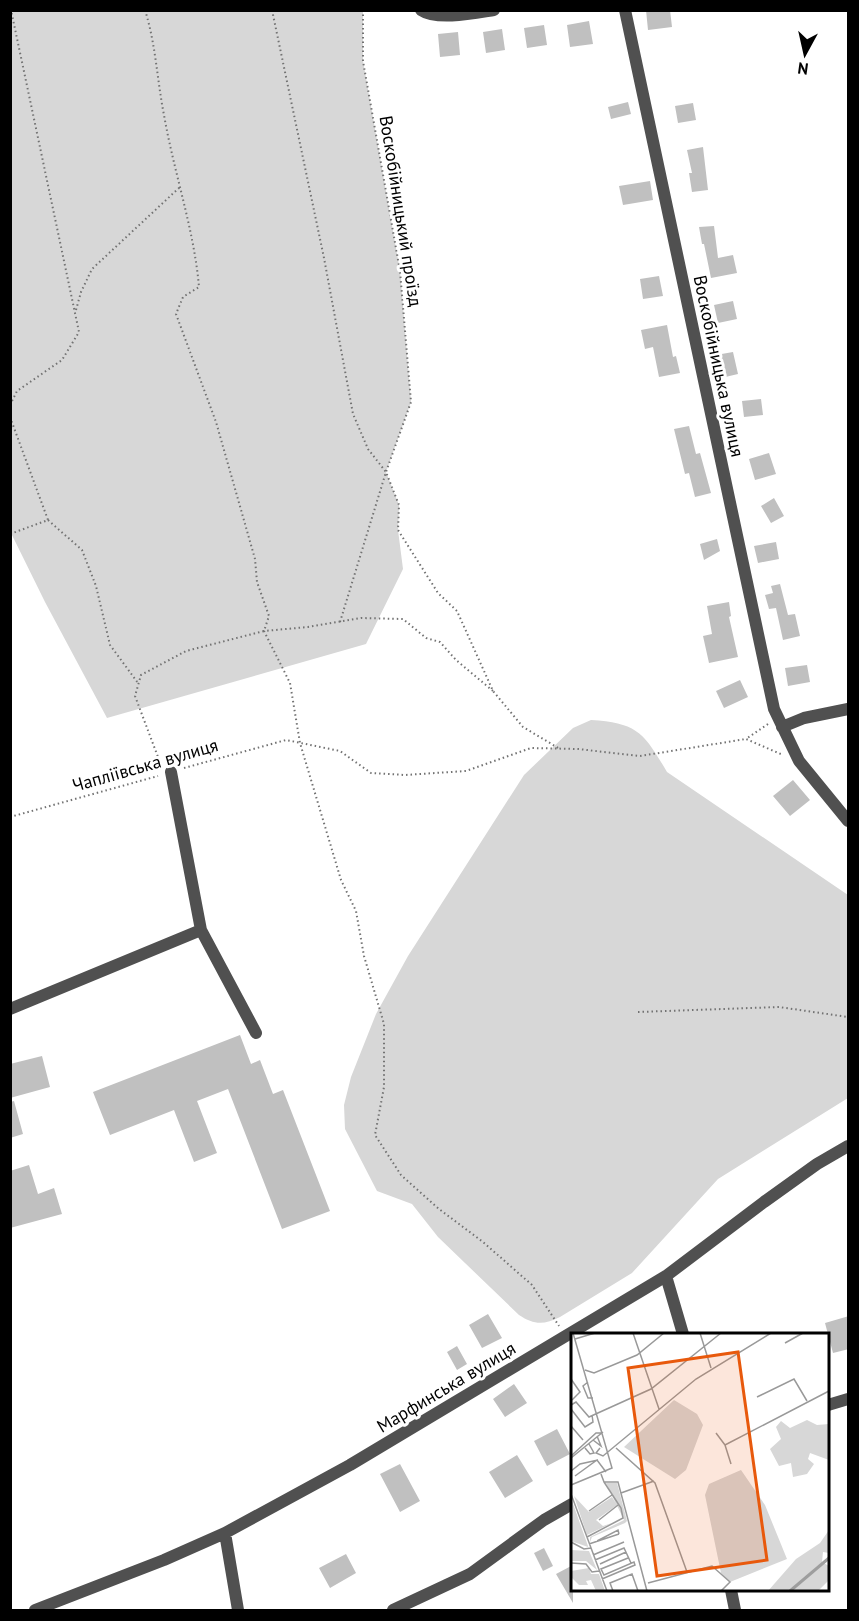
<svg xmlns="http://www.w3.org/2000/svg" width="859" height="1621" viewBox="0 0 859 1621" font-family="'PT Sans',sans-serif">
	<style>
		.green { fill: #d7d7d7 }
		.building { fill: #c0c0c0 }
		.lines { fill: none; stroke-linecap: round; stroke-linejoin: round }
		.path { stroke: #727272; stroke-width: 2; stroke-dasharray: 1.5 3; stroke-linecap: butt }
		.minor { stroke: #505050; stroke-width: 12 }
		.labels { text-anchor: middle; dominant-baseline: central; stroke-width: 6; stroke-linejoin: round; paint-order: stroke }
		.street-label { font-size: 18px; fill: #000; stroke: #fff }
		.inset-river { fill: none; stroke: #9e9e9e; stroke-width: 3 }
		.inset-road { fill: none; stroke: #999; stroke-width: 1.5 }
		.view { fill: #e8590c; fill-opacity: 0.15; stroke: #e8590c; stroke-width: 3 }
		.inset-edge { fill: none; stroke: #000; stroke-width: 3 }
	</style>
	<rect width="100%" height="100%" fill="#fff"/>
	<!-- green -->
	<path class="green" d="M11,10L363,11V61L400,271L411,402L386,472L399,505L398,530L403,569L366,644L107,718L45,602L11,533Z
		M591,720C638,723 644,733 667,772L848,895V1098L718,1179L632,1273L560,1317C544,1325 534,1325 519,1315L438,1237L412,1204L377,1191L345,1129L344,1105L351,1077L376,1014L408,956L524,775L573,728Z"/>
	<!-- building -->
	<path class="building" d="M646,10H670L672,27L648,30Z
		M589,21L593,44L570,47L567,25Z
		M544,25L547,45L527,48L524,28Z
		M502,29L505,50L486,53L483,32Z
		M458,32L460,55L440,57L438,34Z
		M628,102L631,114L611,119L608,107Z
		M693,103L696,120L678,123L675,106Z
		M703,147L708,190L692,192L689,173H692L687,150Z
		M650,181L653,200L623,205L619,186Z
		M714,226L718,258L733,255L737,273L711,278L704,244H702L699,227Z
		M659,276L663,296L643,299L640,279Z
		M733,301L737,319L718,323L714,305Z
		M667,325L673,357L676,356L680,373L659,377L653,347L645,349L641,330Z
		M733,352L738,374L721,378L716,355Z
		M761,399L763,415L744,417L742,401Z
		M689,426L696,454L700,453L711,493L695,497L689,473L685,474L674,429Z
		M769,453L776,474L755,480L749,459Z
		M774,498L784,516L771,523L761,506Z
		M717,539L720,551L704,560L700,544Z
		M776,542L779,559L758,563L754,546Z
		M780,584L788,615L795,614L800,636L783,640L776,608L769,609L765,595L773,593L771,586Z
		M729,602L731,616L729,617L738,657L709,663L703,636L712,634L707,606Z
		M807,665L810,682L788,686L785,668Z
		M740,680L748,697L724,708L716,691Z
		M793,780L810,800L790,816L773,796Z
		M240,1035L251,1064L260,1060L273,1094L283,1090L330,1211L282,1229L228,1089L197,1101L217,1153L194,1162L174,1110L110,1135L93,1092Z
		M42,1056L50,1087L10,1098V1064Z
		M14,1101L23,1134L10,1138V1102Z
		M29,1165L38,1194L54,1188L62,1214L10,1228V1171Z
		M488,1314L502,1338L482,1348L469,1325Z
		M849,1316V1349L833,1353L825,1323Z
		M457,1346L467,1364L457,1370L447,1352Z
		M514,1384L527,1403L505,1417L493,1399Z
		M557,1429L570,1454L547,1466L534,1441Z
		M517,1455L533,1481L505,1498L489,1472Z
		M400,1464L420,1501L400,1512L380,1474Z
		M544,1548L553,1566L543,1571L534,1553Z
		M346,1554L356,1573L330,1588L319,1568Z
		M573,1565V1603L556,1574Z"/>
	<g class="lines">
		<!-- path -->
		<path class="path" d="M145,10C156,45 157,80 164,115C174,173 194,229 199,287L183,297L176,314L216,422L255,559L257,582L269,616L264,631L186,651L141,675L135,696L161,765
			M272,10L324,258L353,414L368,449L386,472L399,505L398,530L438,593L457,611L493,691L523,727L560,749
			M76,310L81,292L92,269L180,187
			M10,405L17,391L62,360L79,332L11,10
			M10,417L48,520L10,534
			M48,520L82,550L96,586L110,645L138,683
			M340,622L386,472L411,402L400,271L363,61V10
			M493,691L456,660L440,642L426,638L403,619L361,618L308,627L264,631L290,683L300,743L341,880L356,911L364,956L384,1024V1087L375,1135L401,1175L439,1209L483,1242L532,1285L559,1326
			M768,724L746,739L783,755
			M184,768L286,740L340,751L371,773L405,775L466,771L531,748L578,749L640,756L746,739
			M10,817L158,776
			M638,1012L779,1007L848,1017"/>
		<!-- minor -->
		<path class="minor" d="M421,10C437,21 475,13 494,10
			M625,10L774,709L799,761L848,821
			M782,727L804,718L848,709
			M171,772L201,930
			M10,1009L201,930L256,1033
			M666,1276L683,1334
			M828,1405L848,1399
			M225,1533L238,1610
			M731,1590L735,1610
			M35,1610L164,1560L225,1533L350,1465L666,1276L764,1202L817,1164L848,1146
			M393,1610L470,1574L544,1520L572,1504"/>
	</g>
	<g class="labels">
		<!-- street labels -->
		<g class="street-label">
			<text transform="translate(401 211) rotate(81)">Воскобійницький проїзд</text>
			<text transform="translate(719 366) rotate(78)">Воскобійницька вулиця</text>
			<text transform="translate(145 765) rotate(-16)">Чапліївська вулиця</text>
			<text transform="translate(446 1387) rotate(-31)">Марфинська вулиця</text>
		</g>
	</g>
	<!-- overview -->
	<g transform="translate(571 1333)">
		<rect width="258" height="258" fill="#fff"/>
		<path d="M103,67L126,81L132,92L115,137L104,146L53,114ZM236,87L246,92L258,91V127L239,120L237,126L243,131L236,141L222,144L220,130L208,133L199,116L210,106L205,94L210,88L219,95ZM170,137L194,172L216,226L159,249L150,240L134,162L138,151ZM35,150H46L56,188L54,190L21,204L19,209V204L53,187ZM3,163L18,179L41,164L46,172L25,187L32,193L41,190L16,202ZM0,165L17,213V214L0,208ZM258,197V220L252,219L251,229L258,233V247L247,258H197L225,226L249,210ZM0,217L18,218L26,237L15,228H0ZM18,235L20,241H28L34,258H25L20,247L15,248L17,252H8L0,244V238Z" fill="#d7d7d7"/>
		<path class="inset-river" d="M219,258L258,225"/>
		<path class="inset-road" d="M62,0L88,76M129,0L140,35M4,6L24,0M214,10L232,0M14,37L23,40L66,22L93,0M0,46L9,59L1,67M17,49L12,53L17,65H22M186,64L223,46L236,68M0,72L5,69L18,84L80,56L150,0M0,76L14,94L22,89L21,82M0,93L12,107M145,100L154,112L258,58M22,107L30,113L26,103M154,112L160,131M14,115L19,121L23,120L18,111M29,115L25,120L32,123L125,46L200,0M45,115L84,150L116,239M0,123L25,100H31M0,125L32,99M0,138L9,131L27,127M30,141L33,149H47L76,258M4,143L26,127L35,139M0,152L41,135L2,0M50,160L83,148M0,161L36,258M18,178L41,162M28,187L47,172M16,204L52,185L50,175L33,149M26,208L47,197L48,201M0,209L13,216L20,215M18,211L48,201M22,222L53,209M24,227L53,215L60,230M0,230L15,231L21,239L28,238M29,231L55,219M31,246L64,232L63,229L33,242L30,236L57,225M77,250L141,233L159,249L150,258M42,258L39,250L61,241L67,258"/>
		<path class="view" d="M167,19L196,227L86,243L57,35Z"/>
		<rect width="258" height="258" class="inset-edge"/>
	</g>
	<!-- border -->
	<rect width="859" height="1621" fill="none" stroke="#000000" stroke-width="24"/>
	<!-- north arrow -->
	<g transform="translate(805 54) rotate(188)" stroke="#ffffff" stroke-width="4.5" paint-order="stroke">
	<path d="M0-4.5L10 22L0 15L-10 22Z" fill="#000000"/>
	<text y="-9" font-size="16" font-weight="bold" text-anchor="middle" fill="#000000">N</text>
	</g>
</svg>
